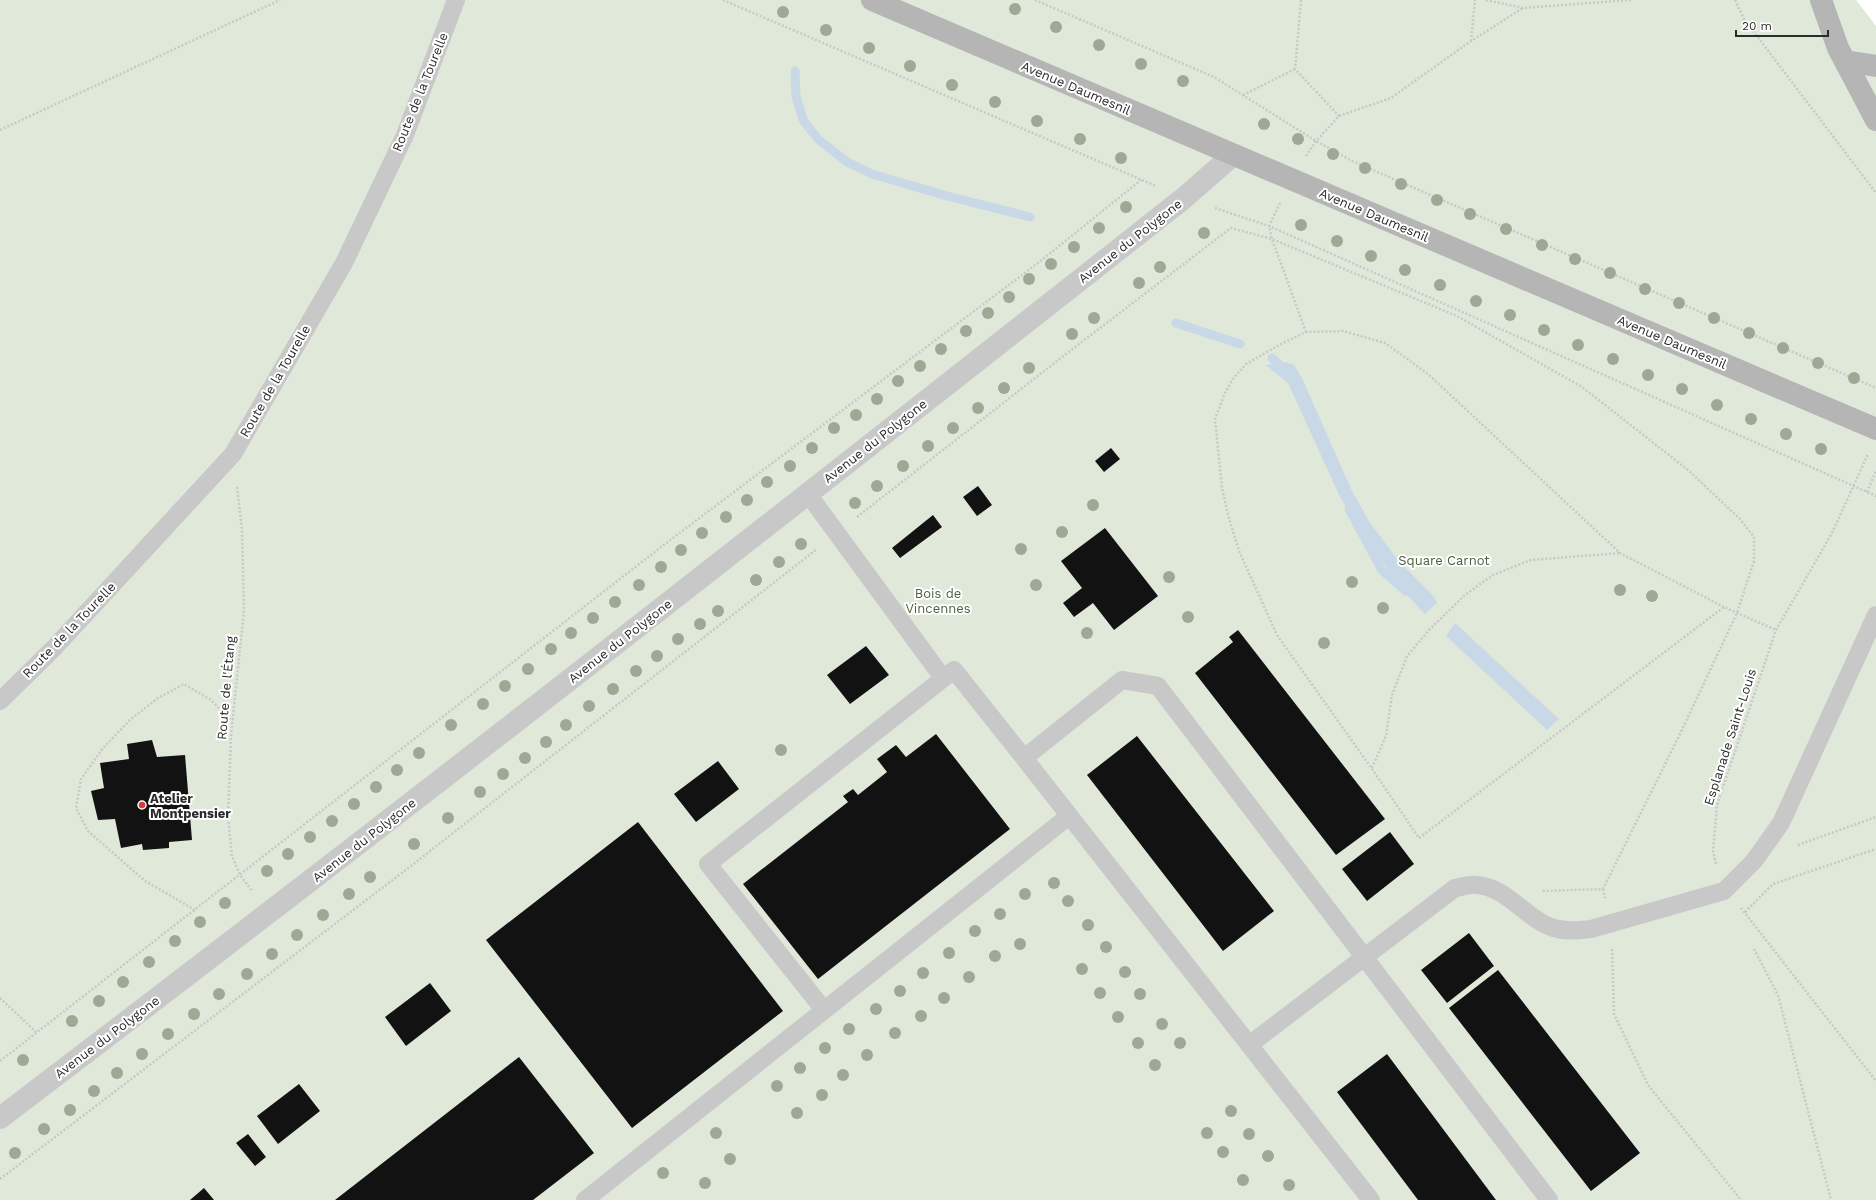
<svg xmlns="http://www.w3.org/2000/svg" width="1876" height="1200" viewBox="0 0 1876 1200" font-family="'Work Sans',sans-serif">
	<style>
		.green { fill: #e0e8da }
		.water { fill: #c8d8e6 }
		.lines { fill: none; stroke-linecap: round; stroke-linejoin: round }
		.stream { stroke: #c8d8e6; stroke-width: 9 }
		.building { fill: #121212 }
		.path { stroke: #c8c8c8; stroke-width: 2.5; stroke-dasharray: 2 2; stroke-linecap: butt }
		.lane { stroke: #c8c8c8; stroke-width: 18 }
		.street { stroke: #c8c8c8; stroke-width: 22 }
		.secondary { stroke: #b5b5b5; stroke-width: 22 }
		.tree { fill: #9da995 }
		.poi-dot { fill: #d33e3d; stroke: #fff; stroke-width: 1.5 }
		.labels { text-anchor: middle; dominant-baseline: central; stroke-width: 4; stroke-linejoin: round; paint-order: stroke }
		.street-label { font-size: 13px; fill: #2b2b2b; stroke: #fff }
		.park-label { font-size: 13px; fill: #4c623e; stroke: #fff }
		.poi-label { font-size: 13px; font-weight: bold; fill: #2b2b2b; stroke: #fff; text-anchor: start }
	</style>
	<rect width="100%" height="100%" fill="#fff"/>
	<!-- green -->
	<path class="green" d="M0,0H1856L1876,26V1200H0Z"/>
	<!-- water -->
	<path class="water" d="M1285,362L1294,365L1302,378L1352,491L1370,523L1398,560L1435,598L1437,603L1425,614L1402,590L1340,497L1288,383L1266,365Z
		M1455,623L1559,719L1547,730L1446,636Z"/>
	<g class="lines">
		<!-- stream -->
		<path class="stream" d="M795,71L796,96L803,120L818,139L847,162L872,174L947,196L1030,217
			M1176,323L1240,344
			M1272,358L1286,371
			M1349,509L1382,570L1406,591"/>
	</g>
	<!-- building -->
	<path class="building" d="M1111,448L1120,459L1104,472L1095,461Z
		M978,486L992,505L977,516L963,497Z
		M933,515L942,527L900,558L892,548Z
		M1105,528L1158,596L1114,630L1093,603L1074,617L1063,603L1082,588L1061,561Z
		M1238,630L1385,819L1336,855L1195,673L1233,642L1229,637Z
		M866,646L889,675L850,704L827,675Z
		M936,734L1010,829L818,979L743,884L848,802L843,796L853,789L858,795L887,772L877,759L896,745L906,757Z
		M1137,736L1274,911L1223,951L1087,775Z
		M152,740L157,757L185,755L192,840L169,842V848L143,850L142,844L121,848L115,819L98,820L91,791L104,788L100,763L129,759L127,744Z
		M718,761L739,789L696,822L674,794Z
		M638,822L783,1011L632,1128L486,940Z
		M1390,832L1414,864L1367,901L1342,869Z
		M1469,933L1494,966L1447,1003L1421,970Z
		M1498,970L1640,1153L1591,1191L1449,1008Z
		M430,983L451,1011L406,1046L385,1017Z
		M1387,1054L1496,1200H1418L1337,1092Z
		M519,1057L594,1153L533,1200H335Z
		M299,1084L320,1111L278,1144L257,1116Z
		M248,1134L266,1157L255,1166L236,1143Z
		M204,1188L214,1200H190Z"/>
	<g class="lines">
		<!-- path -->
		<path class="path" d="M723,0L1156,186
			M1035,0L1214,77L1316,141L1352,161L1876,388
			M1301,0L1295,69L1339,116
			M1486,0L1523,8L1631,0
			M1735,0L1744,19L1876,193
			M1471,41L1475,0
			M1243,95L1295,69
			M0,130L280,0
			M1306,156L1316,141L1339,116L1391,98L1471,41L1523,8
			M1280,203L1269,226L1272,239L1306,332
			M1215,208L1269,226L1876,496
			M237,487L242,530L244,611L231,736L228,817L232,856L240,875L252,891
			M1867,492L1876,471
			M857,517L1066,354L1231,228L1272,239L1457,316L1582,387L1688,470L1740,519L1754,537V561L1737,613L1680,734L1603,889L1542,891
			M1724,607L1620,553L1428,374L1385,343L1343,331L1306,332L1283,343L1246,364L1233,379L1225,393L1215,419L1222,488L1228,515L1239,551L1277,635L1372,769L1419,838L1724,607L1776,630
			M1372,768L1386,736L1392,695L1407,656L1430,629L1465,595L1493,575L1531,560L1620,553
			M1798,845L1876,817
			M1716,864L1713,851L1717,805L1776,630L1832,533L1868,454
			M1603,889L1605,898
			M1741,908L1876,1081
			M195,910L145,881L88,831L76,808L81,779L103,748L131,719L158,698L184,684L211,700L232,721
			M1745,912L1773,884L1876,849
			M1612,949L1614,1014L1648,1085L1741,1200
			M1754,949L1778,995L1831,1200
			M0,998L37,1033
			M0,1061L661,547L1038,263L1141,180
			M0,1179L407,869L817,549"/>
		<!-- lane -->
		<path class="lane" d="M808,494L943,678
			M0,701L54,648L233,454L344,263L405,135L456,0
			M824,1010L708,864L954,670L1024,758
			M1249,1045L1455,888C1462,887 1470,884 1477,885C1507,887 1527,920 1554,928C1567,932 1579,930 1591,929L1724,891L1754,861L1781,823L1876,615
			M585,1200L1069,816
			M1371,1200L1024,758L1122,680L1158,686L1549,1200"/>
		<!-- street -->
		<path class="street" d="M0,1118C398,816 792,507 1184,198L1233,155"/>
		<!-- secondary -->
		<path class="secondary" d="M872,0L1876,429
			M1821,0L1838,48L1876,120
			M1845,61L1876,66"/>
	</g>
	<!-- trees -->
	<g class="tree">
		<circle cx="1015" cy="9" r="6"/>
		<circle cx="783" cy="12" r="6"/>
		<circle cx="1056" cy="27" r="6"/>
		<circle cx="826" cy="30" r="6"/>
		<circle cx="1099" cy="45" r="6"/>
		<circle cx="869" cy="48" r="6"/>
		<circle cx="1141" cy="64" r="6"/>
		<circle cx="910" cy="66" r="6"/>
		<circle cx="1183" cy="81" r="6"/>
		<circle cx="952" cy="85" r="6"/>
		<circle cx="995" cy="102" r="6"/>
		<circle cx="1037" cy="121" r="6"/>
		<circle cx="1264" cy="124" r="6"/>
		<circle cx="1080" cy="139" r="6"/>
		<circle cx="1298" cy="139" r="6"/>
		<circle cx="1333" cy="154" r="6"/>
		<circle cx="1121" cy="158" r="6"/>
		<circle cx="1365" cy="168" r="6"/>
		<circle cx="1401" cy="184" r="6"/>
		<circle cx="1437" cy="200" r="6"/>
		<circle cx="1126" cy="207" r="6"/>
		<circle cx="1470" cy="214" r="6"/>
		<circle cx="1301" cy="225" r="6"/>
		<circle cx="1099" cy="228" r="6"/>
		<circle cx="1506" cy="229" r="6"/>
		<circle cx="1204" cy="233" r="6"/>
		<circle cx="1337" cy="241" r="6"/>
		<circle cx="1542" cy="245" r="6"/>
		<circle cx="1074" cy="247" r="6"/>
		<circle cx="1371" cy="256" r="6"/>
		<circle cx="1575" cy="259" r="6"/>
		<circle cx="1051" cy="264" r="6"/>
		<circle cx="1160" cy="267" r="6"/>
		<circle cx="1405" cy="270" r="6"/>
		<circle cx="1610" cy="273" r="6"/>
		<circle cx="1029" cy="279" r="6"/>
		<circle cx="1139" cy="283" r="6"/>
		<circle cx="1440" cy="285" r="6"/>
		<circle cx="1645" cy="289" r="6"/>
		<circle cx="1009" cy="297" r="6"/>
		<circle cx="1476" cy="301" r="6"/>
		<circle cx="1679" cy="303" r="6"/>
		<circle cx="988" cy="313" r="6"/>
		<circle cx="1510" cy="315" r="6"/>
		<circle cx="1094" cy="318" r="6"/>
		<circle cx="1714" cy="318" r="6"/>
		<circle cx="1544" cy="330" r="6"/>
		<circle cx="966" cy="331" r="6"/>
		<circle cx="1749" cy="333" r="6"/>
		<circle cx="1072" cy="334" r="6"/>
		<circle cx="1578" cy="345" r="6"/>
		<circle cx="1783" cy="348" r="6"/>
		<circle cx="941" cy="349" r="6"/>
		<circle cx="1613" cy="359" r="6"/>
		<circle cx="1818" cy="363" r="6"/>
		<circle cx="920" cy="366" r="6"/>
		<circle cx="1029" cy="368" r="6"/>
		<circle cx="1648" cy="375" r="6"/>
		<circle cx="1854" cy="378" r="6"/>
		<circle cx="898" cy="381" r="6"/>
		<circle cx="1004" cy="388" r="6"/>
		<circle cx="1682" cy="389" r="6"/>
		<circle cx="877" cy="399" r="6"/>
		<circle cx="1717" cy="405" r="6"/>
		<circle cx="978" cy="408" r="6"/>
		<circle cx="856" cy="415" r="6"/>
		<circle cx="1751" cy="419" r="6"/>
		<circle cx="834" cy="428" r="6"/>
		<circle cx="953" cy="428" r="6"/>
		<circle cx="1786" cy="434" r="6"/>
		<circle cx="928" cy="446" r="6"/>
		<circle cx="812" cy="448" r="6"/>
		<circle cx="1821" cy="449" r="6"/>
		<circle cx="790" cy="466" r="6"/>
		<circle cx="903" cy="466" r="6"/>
		<circle cx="767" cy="482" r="6"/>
		<circle cx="877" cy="486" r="6"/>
		<circle cx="747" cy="500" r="6"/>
		<circle cx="855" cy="503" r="6"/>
		<circle cx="1093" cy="505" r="6"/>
		<circle cx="726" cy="517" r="6"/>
		<circle cx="1062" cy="532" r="6"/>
		<circle cx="702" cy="533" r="6"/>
		<circle cx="801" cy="544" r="6"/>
		<circle cx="1021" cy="549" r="6"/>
		<circle cx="681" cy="550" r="6"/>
		<circle cx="779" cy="562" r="6"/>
		<circle cx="661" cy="567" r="6"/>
		<circle cx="1169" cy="577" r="6"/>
		<circle cx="756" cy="580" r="6"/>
		<circle cx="1352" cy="582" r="6"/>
		<circle cx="639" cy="585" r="6"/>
		<circle cx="1036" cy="585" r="6"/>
		<circle cx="1620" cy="590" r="6"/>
		<circle cx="1652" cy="596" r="6"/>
		<circle cx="615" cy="602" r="6"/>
		<circle cx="1383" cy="608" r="6"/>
		<circle cx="718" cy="611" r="6"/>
		<circle cx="1188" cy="617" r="6"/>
		<circle cx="593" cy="618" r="6"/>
		<circle cx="700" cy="624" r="6"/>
		<circle cx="571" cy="633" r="6"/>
		<circle cx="1087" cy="633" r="6"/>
		<circle cx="678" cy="639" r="6"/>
		<circle cx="1324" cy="643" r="6"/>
		<circle cx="551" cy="649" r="6"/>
		<circle cx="657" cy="656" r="6"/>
		<circle cx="528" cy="669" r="6"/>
		<circle cx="636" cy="671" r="6"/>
		<circle cx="505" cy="686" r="6"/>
		<circle cx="613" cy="689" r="6"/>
		<circle cx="483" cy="704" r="6"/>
		<circle cx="589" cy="706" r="6"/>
		<circle cx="451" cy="725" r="6"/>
		<circle cx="566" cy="725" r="6"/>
		<circle cx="546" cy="742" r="6"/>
		<circle cx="781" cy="750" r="6"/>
		<circle cx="419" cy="753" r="6"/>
		<circle cx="525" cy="758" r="6"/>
		<circle cx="397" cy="770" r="6"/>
		<circle cx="503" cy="774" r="6"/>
		<circle cx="376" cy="787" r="6"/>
		<circle cx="480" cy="792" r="6"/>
		<circle cx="354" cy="804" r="6"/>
		<circle cx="448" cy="818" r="6"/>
		<circle cx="332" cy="821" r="6"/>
		<circle cx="310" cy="837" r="6"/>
		<circle cx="414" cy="844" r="6"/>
		<circle cx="288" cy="854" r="6"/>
		<circle cx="267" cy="871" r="6"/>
		<circle cx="370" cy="877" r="6"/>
		<circle cx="1054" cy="883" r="6"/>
		<circle cx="349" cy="894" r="6"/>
		<circle cx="1025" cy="894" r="6"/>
		<circle cx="1068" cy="901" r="6"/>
		<circle cx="225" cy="903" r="6"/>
		<circle cx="1000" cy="914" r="6"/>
		<circle cx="323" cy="915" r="6"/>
		<circle cx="200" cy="922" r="6"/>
		<circle cx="1088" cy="925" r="6"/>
		<circle cx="975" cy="931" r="6"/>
		<circle cx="297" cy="935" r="6"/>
		<circle cx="175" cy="941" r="6"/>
		<circle cx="1020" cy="944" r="6"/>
		<circle cx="1106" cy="947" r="6"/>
		<circle cx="949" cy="953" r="6"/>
		<circle cx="272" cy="954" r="6"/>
		<circle cx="995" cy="956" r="6"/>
		<circle cx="149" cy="962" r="6"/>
		<circle cx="1082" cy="969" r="6"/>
		<circle cx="1125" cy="972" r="6"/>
		<circle cx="923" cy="973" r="6"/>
		<circle cx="247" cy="974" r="6"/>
		<circle cx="969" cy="977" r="6"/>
		<circle cx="123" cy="982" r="6"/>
		<circle cx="900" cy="991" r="6"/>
		<circle cx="1100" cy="993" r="6"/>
		<circle cx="219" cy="994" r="6"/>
		<circle cx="1140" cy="994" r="6"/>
		<circle cx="944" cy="998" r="6"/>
		<circle cx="99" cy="1001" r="6"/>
		<circle cx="876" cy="1009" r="6"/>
		<circle cx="194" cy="1014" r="6"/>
		<circle cx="921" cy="1016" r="6"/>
		<circle cx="1118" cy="1017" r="6"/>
		<circle cx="72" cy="1021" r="6"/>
		<circle cx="1162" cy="1024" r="6"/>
		<circle cx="849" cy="1029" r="6"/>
		<circle cx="895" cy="1033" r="6"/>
		<circle cx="168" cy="1034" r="6"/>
		<circle cx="1138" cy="1043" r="6"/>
		<circle cx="1180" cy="1043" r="6"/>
		<circle cx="825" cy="1048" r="6"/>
		<circle cx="142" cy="1054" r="6"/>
		<circle cx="867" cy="1055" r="6"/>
		<circle cx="23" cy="1060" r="6"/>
		<circle cx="1155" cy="1065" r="6"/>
		<circle cx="800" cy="1068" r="6"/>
		<circle cx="117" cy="1073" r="6"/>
		<circle cx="843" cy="1075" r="6"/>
		<circle cx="777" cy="1086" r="6"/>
		<circle cx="94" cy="1091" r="6"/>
		<circle cx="822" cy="1095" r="6"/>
		<circle cx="70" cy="1110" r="6"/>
		<circle cx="1231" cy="1111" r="6"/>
		<circle cx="797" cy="1113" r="6"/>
		<circle cx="44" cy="1129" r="6"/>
		<circle cx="716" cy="1133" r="6"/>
		<circle cx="1207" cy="1133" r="6"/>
		<circle cx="1249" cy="1134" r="6"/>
		<circle cx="1223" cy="1152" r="6"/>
		<circle cx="15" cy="1153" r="6"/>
		<circle cx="1268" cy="1156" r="6"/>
		<circle cx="730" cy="1159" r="6"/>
		<circle cx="663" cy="1173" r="6"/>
		<circle cx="1243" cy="1180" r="6"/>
		<circle cx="705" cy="1183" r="6"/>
		<circle cx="1289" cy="1185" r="6"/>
	</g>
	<!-- markers -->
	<circle class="poi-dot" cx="142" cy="805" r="4"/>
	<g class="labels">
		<!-- street labels -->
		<g class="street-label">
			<text transform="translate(1076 88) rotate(23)">Avenue Daumesnil</text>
			<text transform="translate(420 92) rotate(-68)">Route de la Tourelle</text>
			<text transform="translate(1374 215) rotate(23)">Avenue Daumesnil</text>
			<text transform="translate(1130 241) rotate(-38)">Avenue du Polygone</text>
			<text transform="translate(1672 342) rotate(23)">Avenue Daumesnil</text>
			<text transform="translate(275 381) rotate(-60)">Route de la Tourelle</text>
			<text transform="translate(875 441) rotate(-38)">Avenue du Polygone</text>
			<text transform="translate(69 630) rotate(-46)">Route de la Tourelle</text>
			<text transform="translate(620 641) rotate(-38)">Avenue du Polygone</text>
			<text transform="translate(226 688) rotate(-85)">Route de l'Étang</text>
			<text transform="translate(1730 737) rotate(-72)">Esplanade Saint-Louis</text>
			<text transform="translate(364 840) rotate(-38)">Avenue du Polygone</text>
			<text transform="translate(107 1037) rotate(-37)">Avenue du Polygone</text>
		</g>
		<!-- park labels -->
		<g class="park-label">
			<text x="1444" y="560">Square Carnot</text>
			<text x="938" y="593">Bois de<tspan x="938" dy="15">Vincennes</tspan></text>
		</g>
		<!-- poi labels -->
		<g class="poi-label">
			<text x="150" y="798">Atelier<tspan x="150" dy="15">Montpensier</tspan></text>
		</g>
	</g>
	<!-- scale -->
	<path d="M1736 30v6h92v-6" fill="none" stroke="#2b2b2b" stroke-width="2"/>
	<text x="1742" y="30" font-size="12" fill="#2b2b2b" stroke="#ffffff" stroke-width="3" paint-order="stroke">20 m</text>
</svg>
